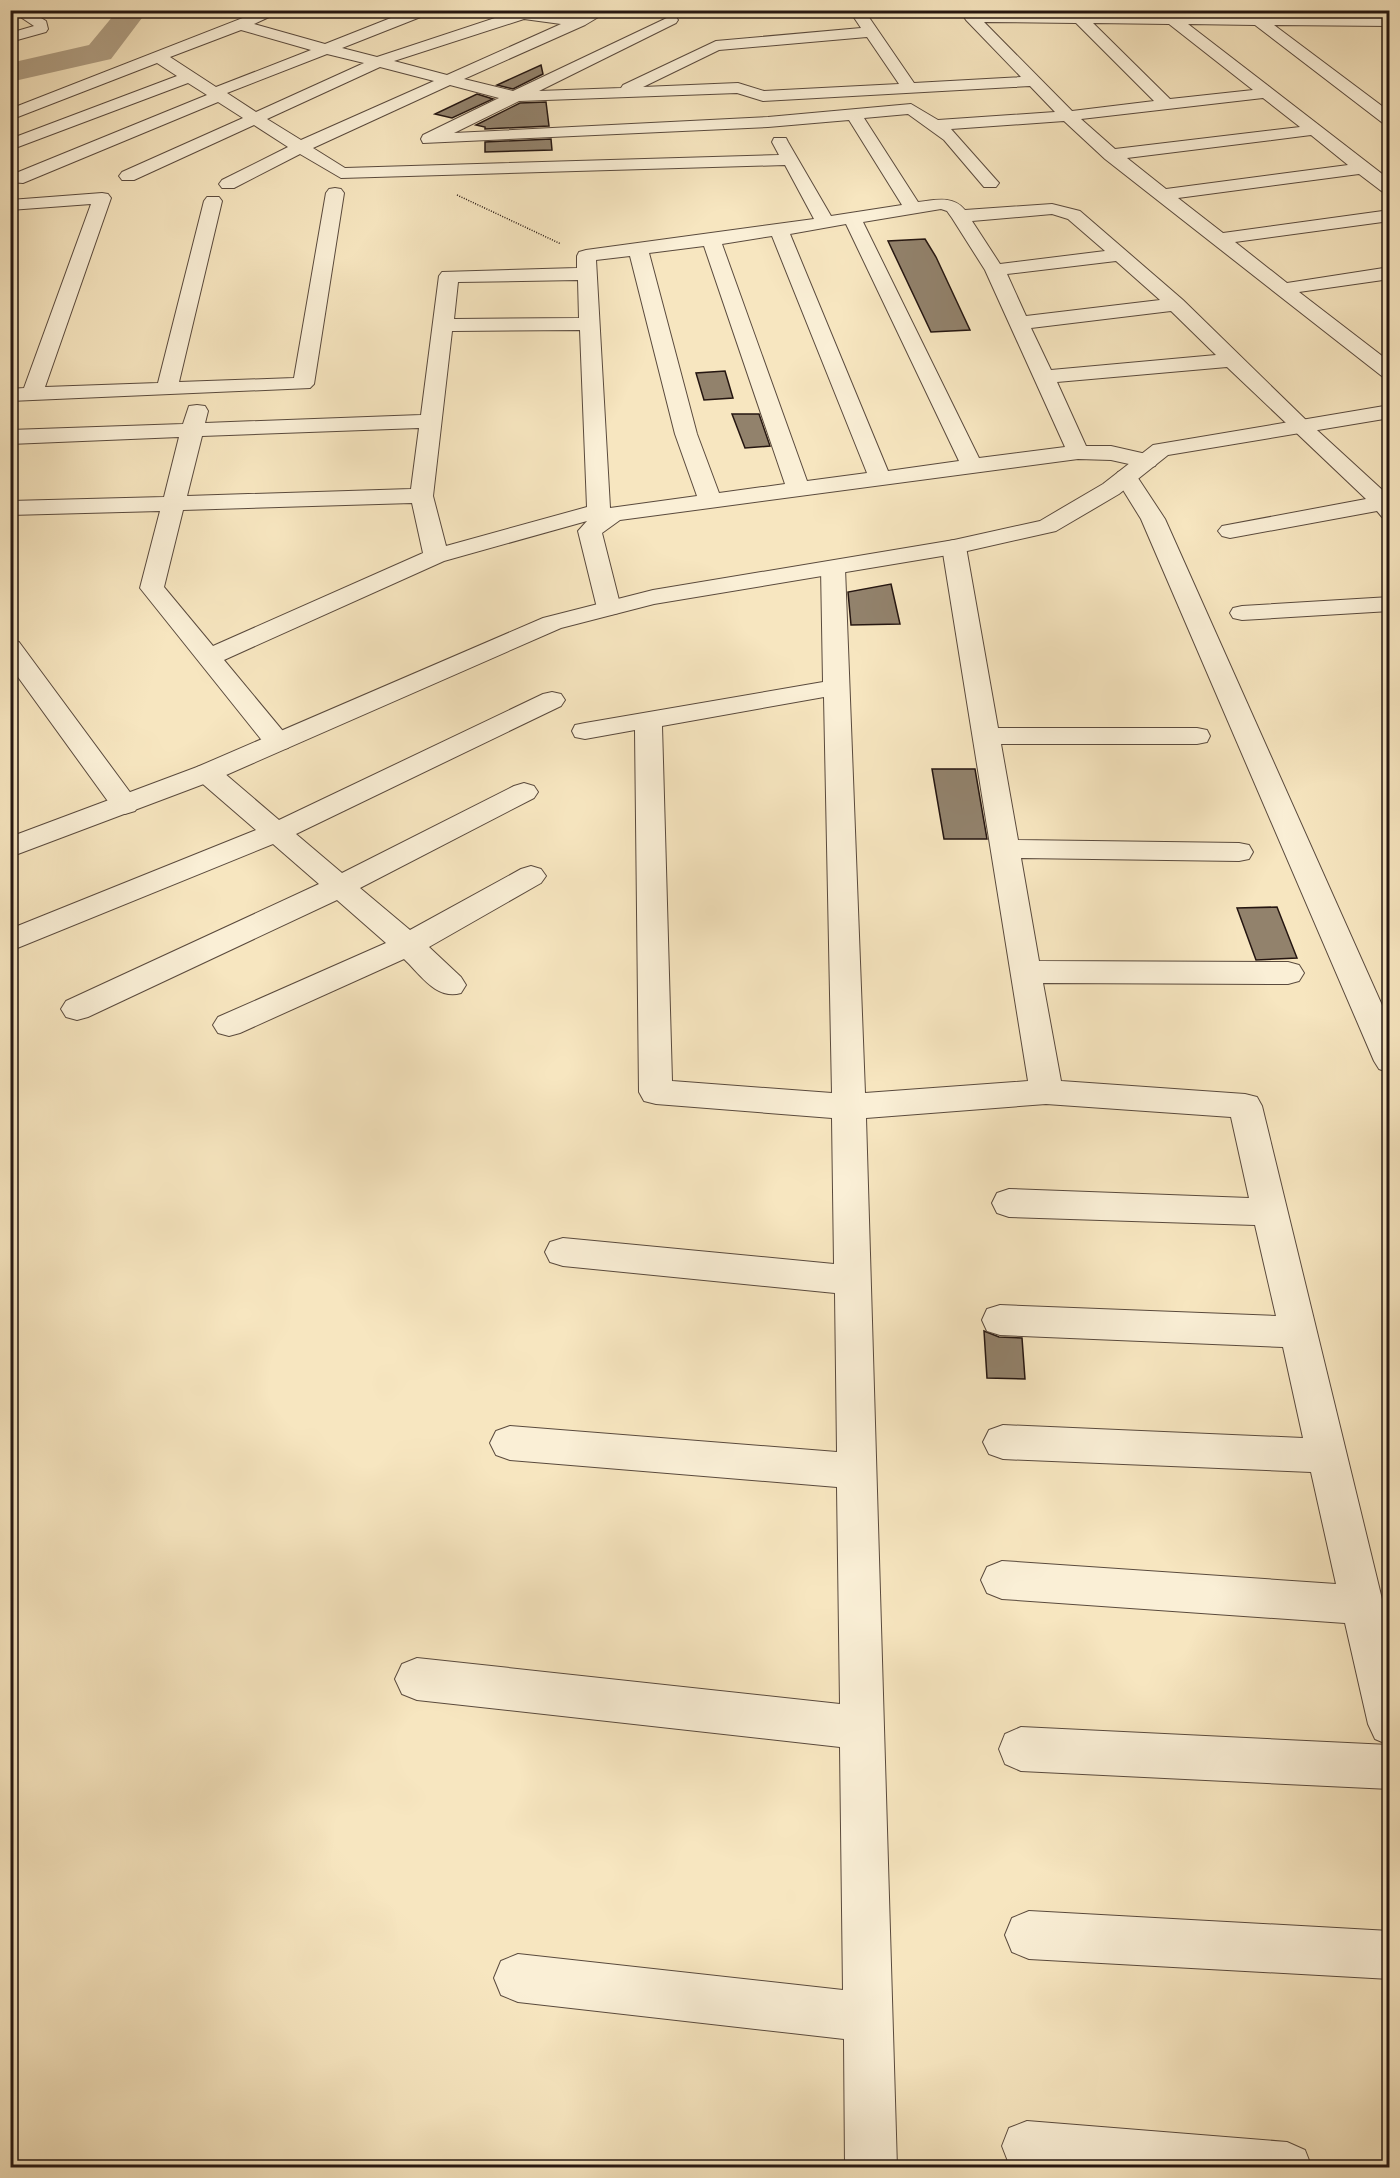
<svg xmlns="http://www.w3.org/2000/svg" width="1400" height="2178" viewBox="0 0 1400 2178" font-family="'Gentium Book Plus',serif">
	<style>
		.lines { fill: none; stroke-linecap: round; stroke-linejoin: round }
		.river { fill: #b09f84; fill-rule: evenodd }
		.building { fill: #92826c; stroke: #251611; stroke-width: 1.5 }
		.minor-casing { stroke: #5a4a3d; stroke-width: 2 }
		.tertiary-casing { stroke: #5a4a3d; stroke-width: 2 }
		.path { stroke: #251611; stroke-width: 1.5; stroke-dasharray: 1 1.5; stroke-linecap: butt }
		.minor { fill: #faefd6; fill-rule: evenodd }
		.tertiary { fill: #faefd6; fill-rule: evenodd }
	</style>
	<rect width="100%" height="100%" fill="#f7e6c0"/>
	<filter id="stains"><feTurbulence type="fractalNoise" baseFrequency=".00333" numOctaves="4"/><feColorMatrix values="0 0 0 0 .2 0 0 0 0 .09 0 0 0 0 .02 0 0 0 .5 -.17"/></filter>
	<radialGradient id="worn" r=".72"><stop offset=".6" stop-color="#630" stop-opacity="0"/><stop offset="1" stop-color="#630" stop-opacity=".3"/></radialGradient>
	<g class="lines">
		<!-- river -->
		<path class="river" d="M118,10H148L111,59L10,82V63L89,45Z"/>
	</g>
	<!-- building -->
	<path class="building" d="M541,65L543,74L513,89L497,85Z
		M477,94L493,99L452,118L435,114Z
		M546,102L549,126L485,129V127L476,125L520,103Z
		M551,139L552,150L485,152V142Z
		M925,239L936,257L970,330L931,332L888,241Z
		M725,371L733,398L704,400L696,373Z
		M732,414H759L770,446L745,448Z
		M891,584L900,624L851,625L848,592Z
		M932,769H975L987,839H944Z
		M1277,907L1297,958L1256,960L1237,908Z
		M984,1331L999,1337L1022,1338L1025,1379L987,1378Z"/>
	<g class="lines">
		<defs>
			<path id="minor" d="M10,10H28L46,21L48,29L46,32L10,42V33L34,26Z
				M263,10H284L254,24L325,44L411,10H424L425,13L423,16L342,48L377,57L519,10L576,17L590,10H610L585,25L464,79L513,91L671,16L676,17L678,20L676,23L539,91L621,88L623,85L716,41L861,28L851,13L852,10H864L914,83L1021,77L966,20L964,17L971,13L1390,18V26L1274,25L1390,112V125L1384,124L1255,25L1188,24L1390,180V194L1384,193L1359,174L1178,198L1223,233L1390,210V221L1235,242L1287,283L1390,267V279L1299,292L1390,362V379L1383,377L1105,159L1064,121L951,129L999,183L996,187H984L944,140L908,114L864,118L918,202C935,200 953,195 965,210L1052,204L1080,211L1183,300L1306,420L1390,497V519L1382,517L1377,511L1230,538L1222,536L1218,531L1222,526L1366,499L1227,367L1057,382L1086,446H1111L1155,456L1158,461L1155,466L1147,468L1111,460L1078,459L620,520L602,533L621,608L618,613L609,615L600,613L597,608L578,531L587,521L444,561L224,660L292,742L288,748L278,750L268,748L140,588L160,511L10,515V501L164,497L179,437L10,444V430L183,424L189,406L197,405L205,406L208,411L205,423L421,415L439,276L442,272L577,268V256L579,252L586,250L814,219L785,165L341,178L300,154L234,188H222L219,184L222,180L288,147L254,125L134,180H122L119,176L122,172L243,118L218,102L23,183L10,182L11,175L207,95L188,83L10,150V139L177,76L157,63L10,120V109ZM524,19L561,24L447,75L394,61ZM984,22L1076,23L1154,101L1072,111ZM1093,23L1169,24L1253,90L1170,99ZM241,30L311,50L216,87L170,57ZM867,37L899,84L764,91L738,83L643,87L719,50ZM327,54L364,63L256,112L227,93ZM380,67L434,81L301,140L267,119ZM450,85L499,98L423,135L421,139L423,143L768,127L849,120L902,205L831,216L788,142L786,138H774L772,142L779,155L345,168L313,148ZM1030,86L1055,112L938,120L911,104L768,117L454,133L519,101L737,93L763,101ZM1263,98L1300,127L1115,149L1081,119ZM1311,135L1348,165L1166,189L1127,158ZM941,209L947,211L952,218L985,270L1065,447L979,458L863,222ZM1052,214L1068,219L1105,251L1000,264L972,221ZM846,224L959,461L888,471L790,234ZM772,236L867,473L807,481L722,244ZM704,246L785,484L719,493L697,434L649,253ZM630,256L675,434L697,496L610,508L596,260ZM1116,261L1160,300L1026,316L1007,274ZM578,280L579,318L454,319L458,282ZM1171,311L1216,355L1051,370L1031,328ZM580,330L587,507L446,546L433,496L452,331ZM419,428L411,489L187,496L202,436ZM412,503L423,553L213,646L164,587L183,510Z
				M335,188L341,189L344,193L314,384L310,388L10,401V389L24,388L91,204L10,210V200L102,193L108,194L111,198L45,387L158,383L204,201L207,197H219L222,201L179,382L294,378L326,193L329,189Z
				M1126,470L1134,472L1165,519L1390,1023V1073L1379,1069L1374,1061L1141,519L1115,477L1118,472Z
				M954,540L962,542L966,547L998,728H1197L1207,730L1210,736L1207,742L1197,744H1001L1018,840L1239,843L1249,845L1253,852L1249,859L1239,861L1021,858L1039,961L1288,962L1299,965L1304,973L1299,981L1288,984L1043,983L1061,1081L1245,1094L1257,1097L1262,1106L1390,1632V1789L1021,1771L1005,1764L999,1749L1005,1734L1021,1727L1389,1745L1375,1739L1368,1724L1345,1623L1002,1599L987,1593L981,1580L987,1567L1002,1561L1336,1584L1311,1472L1003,1459L989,1454L983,1442L989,1430L1003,1425L1303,1438L1283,1347L1000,1335L987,1331L982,1320L987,1309L1000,1305L1276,1316L1255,1225L1009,1217L997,1213L992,1203L997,1193L1009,1189L1249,1198L1231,1117L1046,1104L866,1118L897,2168H845L844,2039L518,2002L501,1995L494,1978L501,1961L518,1954L843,1990L840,1747L417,1700L402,1694L395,1679L402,1664L417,1658L840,1704L837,1487L510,1460L496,1455L490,1443L496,1431L510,1426L837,1452L835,1293L563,1266L550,1262L545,1252L550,1242L563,1238L834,1264L832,1118L656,1104L644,1101L639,1092L635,730L585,739L575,737L572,731L575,725L585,723L823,682L821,568L824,563L833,561L842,563L845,568L865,1093L1028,1081L942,547L946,542ZM824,697L832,1093L672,1081L662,726Z
				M1390,597V611L1242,620L1233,618L1230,613L1233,608L1242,606Z
				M10,639L19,642L135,799L139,805L135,811L125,814L115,811L10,666Z
				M552,692L561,694L565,700L561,706L296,834L342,873L514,786L524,783L534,786L538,792L534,798L360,888L410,930L521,869L531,866L541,869L546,876L541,883L429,947L461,977L466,985L461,993C436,1000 421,975 404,959L240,1033L229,1036L218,1033L213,1025L218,1017L386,943L337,900L88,1017L77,1020L66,1017L61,1009L66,1001L319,884L273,844L10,951V929L256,830L197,779L193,773L197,767L207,765L217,767L279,820L543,694Z
				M1029,1911L1390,1931V1979L1029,1959L1012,1952L1005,1935L1012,1918Z
				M1027,2121L1287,2142L1305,2150L1312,2168H1017L1009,2164L1002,2146L1009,2128Z"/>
			<path id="tertiary" d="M1390,405V418L1168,455L1119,494L1056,531L954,554L654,604L561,628L217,779L10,857V837L197,767L543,618L653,590L954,540L1040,521L1103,484L1153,445Z"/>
		</defs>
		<!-- minor casing -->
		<use href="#minor" class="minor-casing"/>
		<!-- tertiary casing -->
		<use href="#tertiary" class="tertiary-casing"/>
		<!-- path -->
		<path class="path" d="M457,195L561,244"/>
		<!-- minor -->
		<use href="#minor" class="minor"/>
		<!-- tertiary -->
		<use href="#tertiary" class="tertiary"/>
	</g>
	<!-- margin -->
	<rect width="1400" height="2178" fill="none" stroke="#f7e6c0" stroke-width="36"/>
	<rect x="12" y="12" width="1376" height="2154" fill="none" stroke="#251611" stroke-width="3"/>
	<rect x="18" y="18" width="1364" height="2142" fill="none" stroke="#251611" stroke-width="1.5"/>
	<rect width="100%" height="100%" filter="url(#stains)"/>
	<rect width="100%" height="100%" fill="url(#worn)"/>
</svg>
